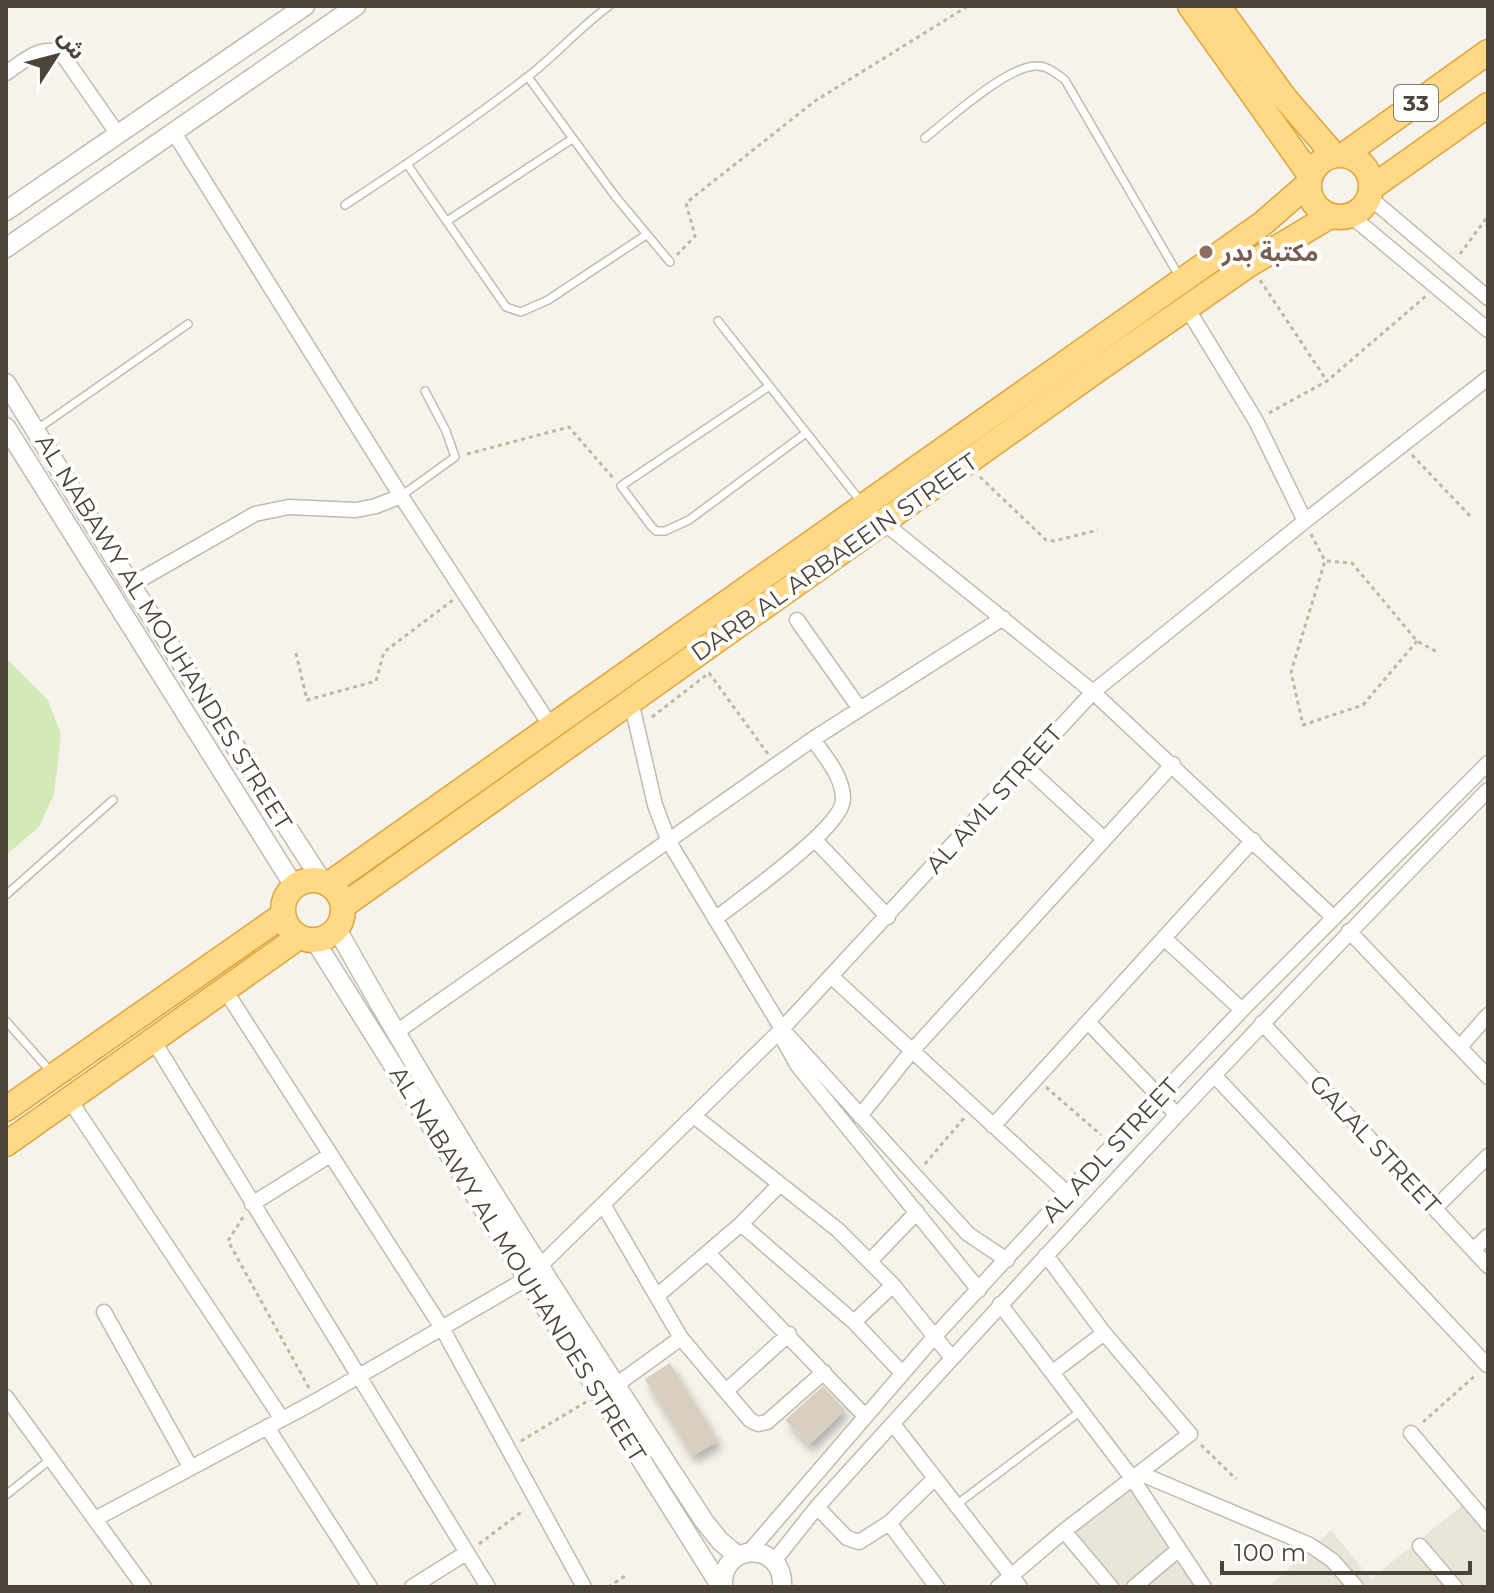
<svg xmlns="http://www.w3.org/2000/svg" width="1494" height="1593" viewBox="0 0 1494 1593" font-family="Montserrat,'Noto Sans Arabic',sans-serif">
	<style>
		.residential { fill: #eae5da }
		.green { fill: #d2eab5 }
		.building { fill: #d8cfc1; filter: url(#shadow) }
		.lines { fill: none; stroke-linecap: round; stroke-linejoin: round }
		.service-casing { stroke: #c2bbae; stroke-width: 10 }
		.minor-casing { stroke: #c2bbae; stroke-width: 17 }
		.tertiary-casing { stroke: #c2bbae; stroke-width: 21 }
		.trunk-casing { stroke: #e0a43c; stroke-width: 27 }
		.path { stroke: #c4b79f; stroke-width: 3; stroke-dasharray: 4 4; stroke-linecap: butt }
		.service { stroke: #fff; stroke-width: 7 }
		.minor { stroke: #fff; stroke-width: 14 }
		.tertiary { stroke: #fff; stroke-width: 18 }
		.trunk { stroke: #ffd985; stroke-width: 24 }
		.education-dot { fill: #8d6e63; stroke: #fff; stroke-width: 3 }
		.labels { text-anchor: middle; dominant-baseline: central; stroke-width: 8; stroke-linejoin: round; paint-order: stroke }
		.shield { fill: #fff; stroke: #817c74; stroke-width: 2 }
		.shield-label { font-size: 22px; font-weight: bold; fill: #4b4439 }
		.education-label { font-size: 24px; font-weight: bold; fill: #785e54; stroke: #fff; text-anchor: start }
		.street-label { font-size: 24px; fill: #4b4439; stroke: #fff }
	</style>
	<defs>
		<filter id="shadow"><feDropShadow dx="4" dy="7" stdDeviation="4" flood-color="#0004"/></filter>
	</defs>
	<rect width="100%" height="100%" fill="#f6f3ec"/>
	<!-- residential -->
	<path class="residential" d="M1131,1485L1199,1587H1120L1074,1530Z
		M1464,1504L1488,1533V1587H1269L1331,1530L1371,1579Z"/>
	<!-- green -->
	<path class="green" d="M6,658L48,700L61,735L54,794L39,827L6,855Z"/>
	<!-- building -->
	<path class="building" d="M670,1363L718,1441L692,1456L645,1379Z
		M823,1386L845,1410L809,1445L785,1420Z"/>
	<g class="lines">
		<defs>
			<path id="service" d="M528,77L615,196L670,262
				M925,138C949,119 1008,65 1037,66C1048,66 1057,74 1065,80L1179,276
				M407,164L506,307L521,312L548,300L646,235
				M345,205C406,165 468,123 526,78C555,56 579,28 609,6
				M447,221L572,139
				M718,321L862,503
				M768,387L621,486L651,526L656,531H665L689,520L806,433
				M36,430L188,324
				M401,496L455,457L446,431L425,391
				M6,895L113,800
				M6,1021L52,1073
				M6,1495L51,1459
				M956,1505L1082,1410"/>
			<path id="minor" d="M6,73C23,62 42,43 62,54L117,133
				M173,131L401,496L550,725
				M1369,197L1488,298
				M1350,215L1488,330
				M1187,308L1256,421L1305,521
				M878,518L1093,692L1334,918
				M131,585L255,514L289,507L356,510L376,506L401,496
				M797,620L860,709
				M631,701L655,805L669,842L782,1029L968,1234L1007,1260
				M1025,766L1104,839
				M815,840L888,917
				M715,919C740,899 844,827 843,799C843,776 825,757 813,739
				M1349,931L1488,1077
				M1164,938L1242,1010
				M832,977L1067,1193
				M225,990L442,1328L584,1587
				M1088,1022L1176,1114
				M1262,1023L1488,1266
				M782,1030L784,1041L798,1066L979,1290
				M395,1033L813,739L1003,618
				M153,1040L488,1587
				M1460,1047L1488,1015
				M1214,1075L1487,1365
				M69,1099L282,1419
				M694,1116L838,1230L893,1285L952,1358
				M860,1116L911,1052L1173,764
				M993,1126L1253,840
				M252,1204L330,1155
				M604,1206L681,1338L750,1420L758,1424L767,1422L824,1372
				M1435,1208L1488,1156
				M741,1224L780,1184
				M1473,1250L1488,1236
				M708,1253L865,1416
				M870,1261L917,1212
				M541,1265L782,1029L1093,692L1305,521L1488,378
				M657,1296L741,1224L854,1322L902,1373
				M1000,1304L1132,1478L1204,1587
				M104,1312L191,1468
				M854,1322L893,1285
				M1053,1372L1104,1333
				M616,1385L681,1338
				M726,1391L789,1334
				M6,1397L144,1587
				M893,1424L1020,1587
				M267,1427L370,1587
				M1411,1433L1488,1524
				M1139,1473L1310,1545L1332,1560L1356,1587
				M817,1507L847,1538L859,1542L889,1523L935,1478
				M95,1519L316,1401L526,1279
				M889,1523L937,1587
				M1064,1531L1111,1587
				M1420,1546L1455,1587
				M749,1552L934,1337L1067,1193L1242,1010L1488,763
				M774,1561L817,1507C1037,1264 1258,1024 1488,790
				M412,1587L466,1553
				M998,1587L1064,1531L1190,1434L1104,1333L1046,1255
				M1134,1587L1179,1549"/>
			<path id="tertiary" d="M6,211L305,6
				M6,248L356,6
				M6,383L131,585L322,881
				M6,427L294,886
				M337,929C450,1132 578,1327 704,1521L720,1541L738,1556
				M315,941L721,1587
				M723,1587C720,1541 785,1541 782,1587"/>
			<path id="trunk" d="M1190,6L1310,175
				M1218,6L1284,97L1334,155
				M1344,155L1488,52
				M1309 186a31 31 0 1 1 62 0a31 31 0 1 1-62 0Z
				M1371,188L1488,105
				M283 910a30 30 0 1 1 60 0a30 30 0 1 1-60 0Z
				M329,884L1262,224L1308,184
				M343,906L1100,368L1250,264L1330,216
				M6,1109L283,915
				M6,1144L299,937"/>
		</defs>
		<!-- service casing -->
		<use href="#service" class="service-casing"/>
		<!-- minor casing -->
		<use href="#minor" class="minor-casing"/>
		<!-- tertiary casing -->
		<use href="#tertiary" class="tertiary-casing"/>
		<!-- trunk casing -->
		<use href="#trunk" class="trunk-casing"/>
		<!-- path -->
		<path class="path" d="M1460,254L1488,216
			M677,255L695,236L686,203L815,101L968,6
			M1260,280L1327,381
			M1269,413L1327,381L1426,296
			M467,454L569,427L613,478
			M1412,455L1472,518
			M980,477L1046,540L1054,541L1098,530
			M1311,534L1325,561L1291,672L1303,725L1363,705L1417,641
			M1327,561L1352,563L1417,641L1439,653
			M296,653L307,700L376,681L384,652L453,600
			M652,717L709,673L768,754
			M1046,1087L1101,1135
			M925,1164L964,1118
			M243,1217L228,1241L309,1388
			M1423,1422L1477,1374
			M521,1441L586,1402
			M1201,1445L1236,1479
			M479,1544L524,1510
			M608,1587L625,1576"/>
		<!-- service -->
		<use href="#service" class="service"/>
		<!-- minor -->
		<use href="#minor" class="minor"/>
		<!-- tertiary -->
		<use href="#tertiary" class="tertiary"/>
		<!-- trunk -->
		<use href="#trunk" class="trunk"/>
	</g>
	<!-- markers -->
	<circle class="education-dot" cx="1206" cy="252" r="8"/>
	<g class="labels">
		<!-- shield labels -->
		<rect class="shield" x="1394" y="85" width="44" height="36" rx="6"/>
		<g class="shield-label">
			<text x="1416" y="103">33</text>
		</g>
		<!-- education labels -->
		<g class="education-label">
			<text x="1222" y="252">مكتبة بدر</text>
		</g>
		<!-- street labels -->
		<g class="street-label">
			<text transform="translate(834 557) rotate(-35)">DARB AL ARBAEEIN STREET</text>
			<text transform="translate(164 632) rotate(58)">AL NABAWY AL MOUHANDES STREET</text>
			<text transform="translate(994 799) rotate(-48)">AL AML STREET</text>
			<text transform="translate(1375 1144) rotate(47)">GALAL STREET</text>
			<text transform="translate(1110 1150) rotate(-47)">AL ADL STREET</text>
			<text transform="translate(518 1264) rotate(58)">AL NABAWY AL MOUHANDES STREET</text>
		</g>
	</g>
	<!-- border -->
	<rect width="1494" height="1593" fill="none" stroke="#4b4439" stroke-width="16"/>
	<!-- north arrow -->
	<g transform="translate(56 56) rotate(54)" stroke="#ffffff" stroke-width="6" paint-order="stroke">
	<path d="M0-6L14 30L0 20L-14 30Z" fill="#4b4439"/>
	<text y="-12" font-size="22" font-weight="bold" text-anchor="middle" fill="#4b4439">ش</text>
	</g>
	<!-- scale -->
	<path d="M1222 1561v12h248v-12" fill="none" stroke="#4b4439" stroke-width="4"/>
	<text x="1234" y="1561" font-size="24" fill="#4b4439" stroke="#ffffff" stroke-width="6" paint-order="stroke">100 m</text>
</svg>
